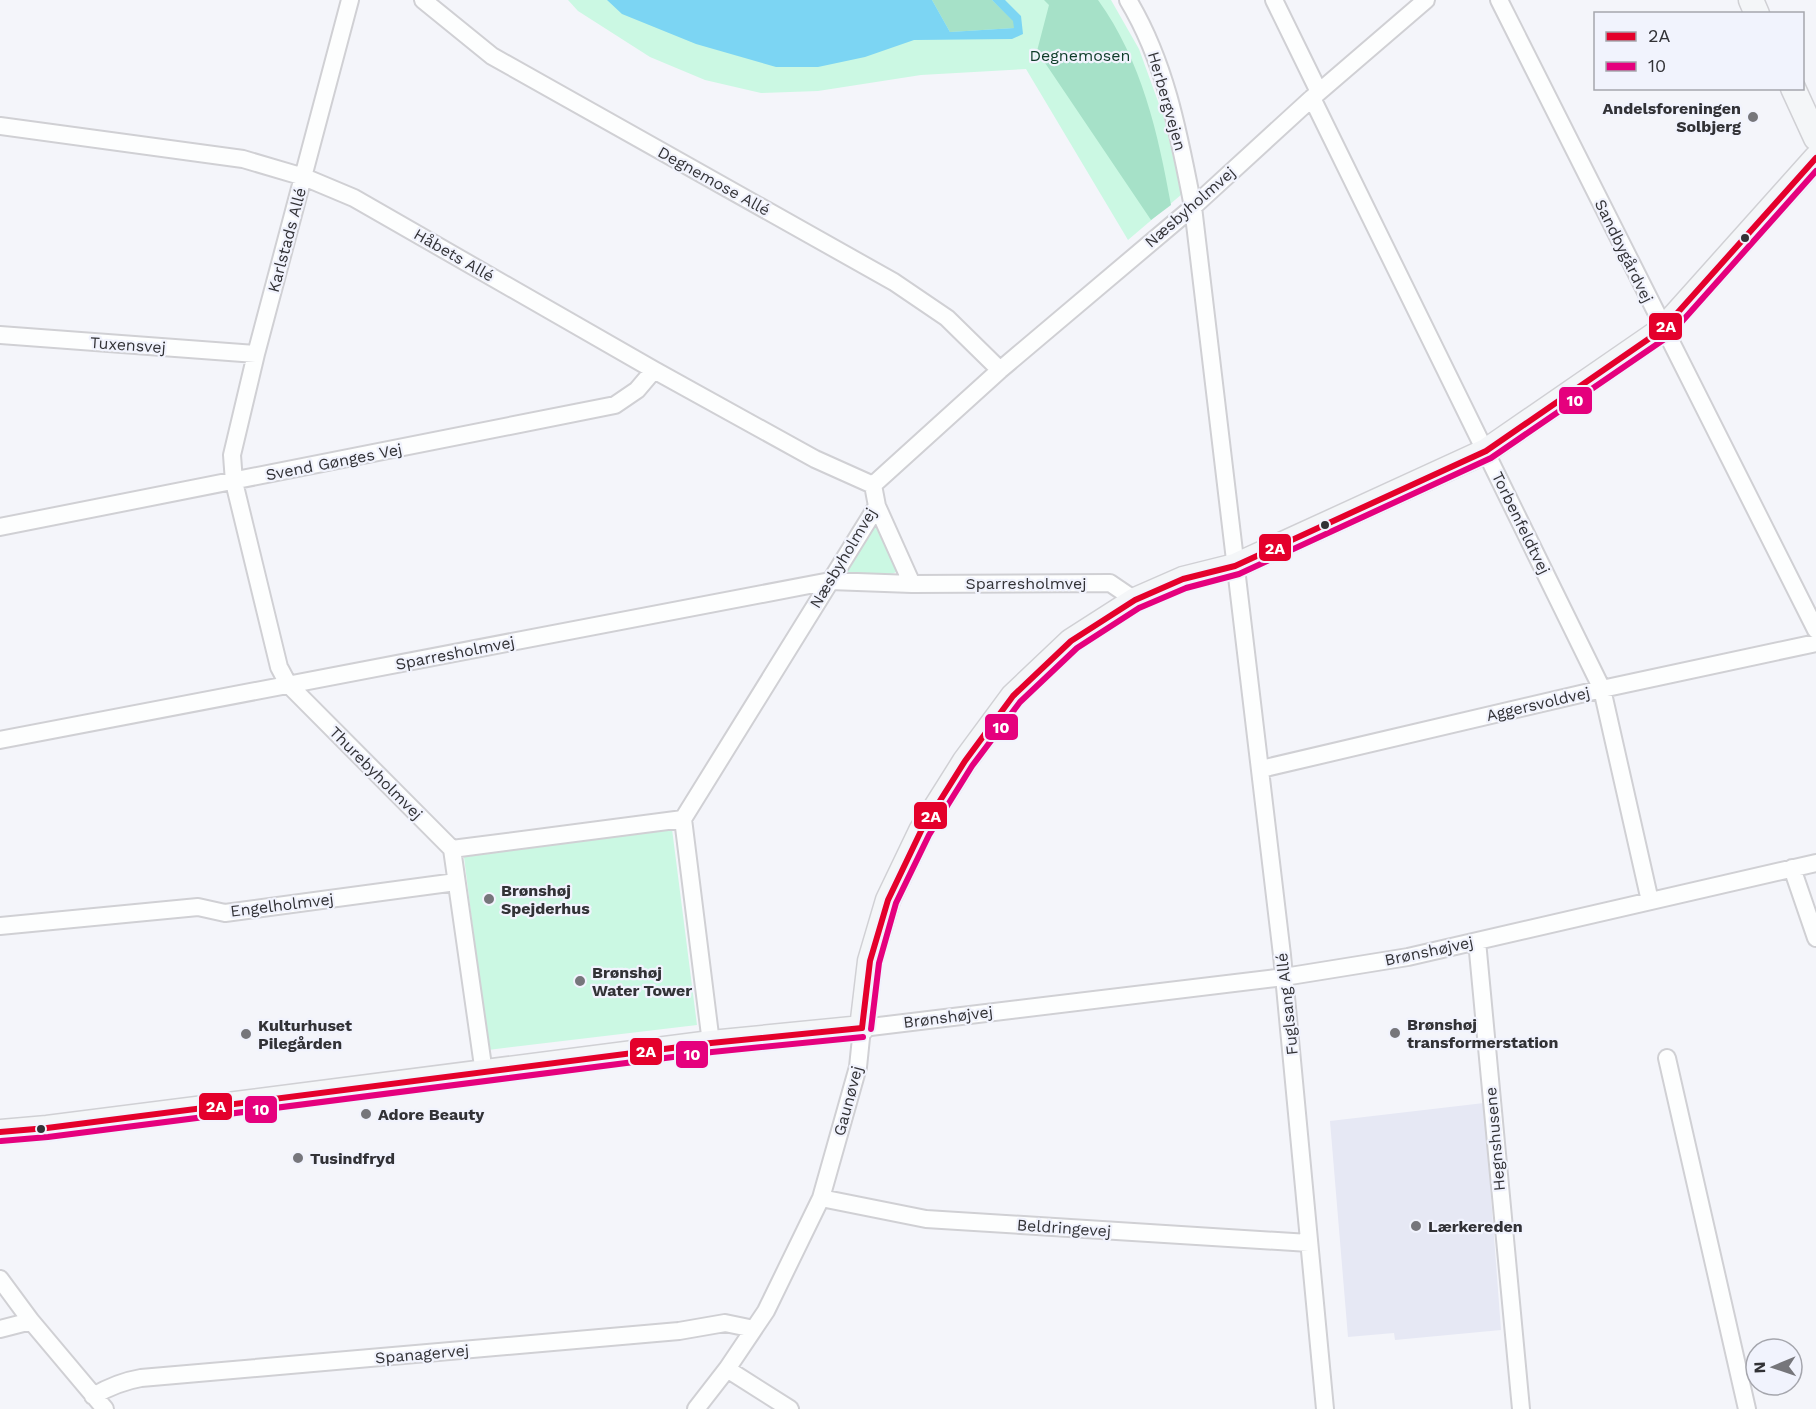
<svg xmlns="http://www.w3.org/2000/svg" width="1816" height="1409" viewBox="0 0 1816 1409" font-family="'Work Sans',sans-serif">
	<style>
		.built { fill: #e6e8f4 }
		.green { fill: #cbf8e3 }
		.forest { fill: #a6e1c8 }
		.water { fill: #7cd5f3 }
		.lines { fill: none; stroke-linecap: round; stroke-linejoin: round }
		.street-casing { stroke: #d0d0d4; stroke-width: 20 }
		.secondary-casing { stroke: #d0d0d4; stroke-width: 27 }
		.street { stroke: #fdfefe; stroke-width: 16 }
		.secondary { stroke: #f4f6f8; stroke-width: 24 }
		.bus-1-casing { stroke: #f1f3fd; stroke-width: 10 }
		.bus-2-casing { stroke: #f1f3fd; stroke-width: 10 }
		.bus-1 { stroke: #e4002b; stroke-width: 6 }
		.bus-2 { stroke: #e5007d; stroke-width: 6 }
		.poi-dot { fill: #76767b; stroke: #f1f3fd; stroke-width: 2 }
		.bus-dot { fill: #323236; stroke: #f1f3fd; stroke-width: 2 }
		.labels { text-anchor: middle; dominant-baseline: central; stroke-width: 4.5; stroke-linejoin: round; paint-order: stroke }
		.park-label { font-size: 16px; fill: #0e3c29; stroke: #f1f3fd }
		.street-label { font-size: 16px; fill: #323236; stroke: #f1f3fd }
		.poi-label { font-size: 16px; font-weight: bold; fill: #323236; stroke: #f1f3fd; text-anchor: start }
		.line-badge { stroke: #f1f3fd; stroke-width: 2 }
		.badge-label { font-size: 16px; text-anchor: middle; font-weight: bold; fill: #fff }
	</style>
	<rect width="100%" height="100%" fill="#f4f5fa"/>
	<!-- built -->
	<path class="built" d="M1484,1103L1501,1330L1395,1340L1394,1333L1348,1337L1330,1121Z"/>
	<!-- green -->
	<path class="green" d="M568,0H1111L1139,49L1164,118L1182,194L1128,240L1026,69L921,75L818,91L761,93L705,80L650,57L578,11Z
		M874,527L879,528L898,571C887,578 859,577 848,572L847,567L869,531Z
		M672,829L697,1025L488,1050L464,857Z"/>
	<!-- forest -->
	<path class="forest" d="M932,0H992L1014,21V28L950,32Z
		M1044,0H1098C1142,61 1158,133 1171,205L1151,220L1037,51L1049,5Z"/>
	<!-- water -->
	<path class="water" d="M607,0H932L950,32L1014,28L1013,21L992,0H1005L1021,16L1023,34L1012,39L914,40L865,57L818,67H776L696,44L622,14Z"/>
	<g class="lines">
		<defs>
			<path id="street" d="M350,0L256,354L232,455L234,482L279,667L288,684L452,849L484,1073
				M423,0L492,56L894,282L947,318L1000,370
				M1128,0C1166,63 1179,135 1193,207L1282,955L1325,1409
				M1274,0L1319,92
				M1499,0L1816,630
				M1312,98L1602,689L1650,901
				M0,126L243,159L304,177L354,198L654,370L815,459L873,485
				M0,335L256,354
				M877,506L912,584
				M0,527L615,405L637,390L654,370
				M0,740L830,581L912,584L1110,583L1135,600
				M1261,769L1602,689L1816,643
				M452,849L683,819
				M1792,868L1816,938
				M0,926L198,907L225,913L456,882
				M1477,941L1521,1409
				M711,1043L683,819L877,506L873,485L1000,370L1193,207L1312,98L1426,0
				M1667,1058L1747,1409
				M821,1198L926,1219L1309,1243
				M0,1279L31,1321L105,1409
				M0,1329L31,1321
				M727,1369L790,1409
				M93,1396C109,1387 123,1381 141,1378L679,1331L725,1323L754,1329
				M696,1409L727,1369L766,1311L821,1198L858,1067L862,1028L1284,977L1408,957L1816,863"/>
			<path id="secondary" d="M1751,0L1757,14
				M1793,88L1816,138
				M0,1132L47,1128L711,1043L862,1028L870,961L888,900L921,831L965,761L1013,696L1071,641L1135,600L1183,579L1235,566L1486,451L1663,329L1816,158"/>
		</defs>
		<!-- street casing -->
		<use href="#street" class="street-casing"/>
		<!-- secondary casing -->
		<use href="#secondary" class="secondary-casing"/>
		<!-- street -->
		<use href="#street" class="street"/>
		<!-- secondary -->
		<use href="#secondary" class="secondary"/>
		<defs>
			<path id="bus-1" d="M862,1028L870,961L888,900L921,831L965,761L1013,696L1071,641L1135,600L1183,579L1235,566L1486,451L1663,329L1816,158
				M0,1132L47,1128L711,1043L862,1028"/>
			<path id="bus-2" d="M871,1029L879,963L896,903L929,835L972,766L1020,702L1077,648L1139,608L1186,588L1239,574L1491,458L1669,336L1816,171
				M1,1141L48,1137L712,1052L863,1037"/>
		</defs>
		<!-- bus-1 casing -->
		<use href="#bus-1" class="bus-1-casing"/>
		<!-- bus-2 casing -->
		<use href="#bus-2" class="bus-2-casing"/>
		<!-- bus-1 -->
		<use href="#bus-1" class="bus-1"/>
		<!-- bus-2 -->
		<use href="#bus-2" class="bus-2"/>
	</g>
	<!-- markers -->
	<g class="poi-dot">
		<circle cx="1753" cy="117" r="6"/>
		<circle cx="489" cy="899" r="6"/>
		<circle cx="580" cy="981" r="6"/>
		<circle cx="1395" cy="1033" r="6"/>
		<circle cx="246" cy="1034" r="6"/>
		<circle cx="366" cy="1114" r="6"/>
		<circle cx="298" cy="1158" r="6"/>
		<circle cx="1416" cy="1226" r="6"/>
	</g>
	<g class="bus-dot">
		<circle cx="1745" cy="238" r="5"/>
		<circle cx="1325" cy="525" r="5"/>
		<circle cx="41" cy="1129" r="5"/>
	</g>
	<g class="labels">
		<!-- park labels -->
		<g class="park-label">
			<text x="1080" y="55">Degnemosen</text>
		</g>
		<!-- street labels -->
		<g class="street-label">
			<text transform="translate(1167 101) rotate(74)">Herbergvejen</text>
			<text transform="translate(714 181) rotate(29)">Degnemose Allé</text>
			<text transform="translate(1190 207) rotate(-41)">Næsbyholmvej</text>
			<text transform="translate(287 240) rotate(-75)">Karlstads Allé</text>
			<text transform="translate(1624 251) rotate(64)">Sandbygårdvej</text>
			<text transform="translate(454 255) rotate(30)">Håbets Allé</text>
			<text transform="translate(128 345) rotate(4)">Tuxensvej</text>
			<text transform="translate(334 462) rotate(-11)">Svend Gønges Vej</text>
			<text transform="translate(1521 523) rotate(64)">Torbenfeldtvej</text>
			<text transform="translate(843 558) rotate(-59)">Næsbyholmvej</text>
			<text x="1026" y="583">Sparresholmvej</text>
			<text transform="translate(455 653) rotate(-11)">Sparresholmvej</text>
			<text transform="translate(1538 704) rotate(-13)">Aggersvoldvej</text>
			<text transform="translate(376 773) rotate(45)">Thurebyholmvej</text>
			<text transform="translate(282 905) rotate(-7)">Engelholmvej</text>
			<text transform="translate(1429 951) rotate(-12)">Brønshøjvej</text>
			<text transform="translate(1287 1004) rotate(-96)">Fuglsang Allé</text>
			<text transform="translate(948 1017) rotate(-7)">Brønshøjvej</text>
			<text transform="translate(848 1101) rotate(-75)">Gaunøvej</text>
			<text transform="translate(1495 1139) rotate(-95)">Hegnshusene</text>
			<text transform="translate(1064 1228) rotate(4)">Beldringevej</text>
			<text transform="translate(422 1354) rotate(-5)">Spanagervej</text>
		</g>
		<!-- poi labels -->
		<g class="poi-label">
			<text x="1741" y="108" text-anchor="end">Andelsforeningen<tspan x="1741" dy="18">Solbjerg</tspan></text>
			<text x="501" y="890">Brønshøj<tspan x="501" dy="18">Spejderhus</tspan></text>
			<text x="592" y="972">Brønshøj<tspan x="592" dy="18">Water Tower</tspan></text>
			<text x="1407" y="1024">Brønshøj<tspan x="1407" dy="18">transformerstation</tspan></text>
			<text x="258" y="1025">Kulturhuset<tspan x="258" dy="18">Pilegården</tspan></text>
			<text x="378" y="1114">Adore Beauty</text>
			<text x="310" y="1158">Tusindfryd</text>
			<text x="1428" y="1226">Lærkereden</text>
		</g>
	</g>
	<g class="line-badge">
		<rect x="1648" y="312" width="35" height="29" rx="6" fill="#e4002b"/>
		<rect x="1558" y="386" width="35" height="29" rx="6" fill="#e5007d"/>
		<rect x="1258" y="533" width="34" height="29" rx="6" fill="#e4002b"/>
		<rect x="984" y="713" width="35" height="28" rx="6" fill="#e5007d"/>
		<rect x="913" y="801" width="35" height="29" rx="6" fill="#e4002b"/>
		<rect x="629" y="1037" width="34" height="29" rx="6" fill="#e4002b"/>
		<rect x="675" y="1040" width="34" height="29" rx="6" fill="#e5007d"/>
		<rect x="198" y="1092" width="35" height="29" rx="6" fill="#e4002b"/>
		<rect x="244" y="1095" width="34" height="29" rx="6" fill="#e5007d"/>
	</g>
	<g class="badge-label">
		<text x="1666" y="332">2A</text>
		<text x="1575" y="406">10</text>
		<text x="1275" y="554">2A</text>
		<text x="1001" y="733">10</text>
		<text x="931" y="822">2A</text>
		<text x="646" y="1057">2A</text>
		<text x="692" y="1060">10</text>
		<text x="216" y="1112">2A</text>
		<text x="261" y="1115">10</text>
	</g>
	<!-- legend -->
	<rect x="1594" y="12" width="210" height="78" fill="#f1f3fd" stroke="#a5a6ad" stroke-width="1.5"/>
	<rect x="1606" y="32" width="30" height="9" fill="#e4002b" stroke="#a5a6ad" stroke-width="1.5"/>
	<text x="1648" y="42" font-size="18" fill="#323236">2A</text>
	<rect x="1606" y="62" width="30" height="9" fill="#e5007d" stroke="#a5a6ad" stroke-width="1.5"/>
	<text x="1648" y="72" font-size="18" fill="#323236">10</text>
	<!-- north arrow -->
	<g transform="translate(1774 1367) rotate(268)"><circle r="28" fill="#f1f3fd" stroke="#a5a6ad" stroke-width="1.5"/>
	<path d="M0-4.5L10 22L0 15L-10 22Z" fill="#76767b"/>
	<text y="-9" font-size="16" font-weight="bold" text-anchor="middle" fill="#323236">N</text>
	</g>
</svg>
